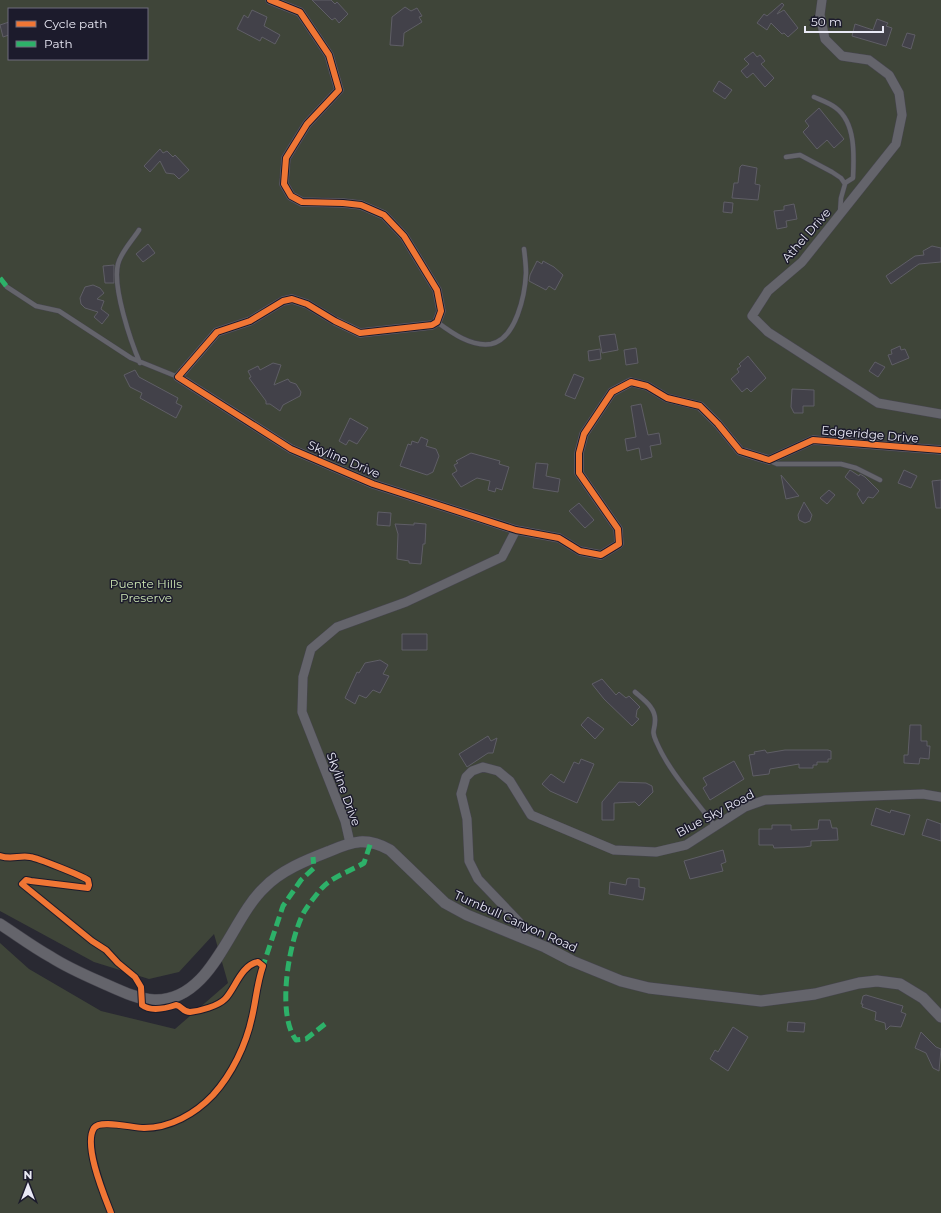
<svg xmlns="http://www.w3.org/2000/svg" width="941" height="1213" viewBox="0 0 941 1213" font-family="Montserrat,sans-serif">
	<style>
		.green { fill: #3f4539; fill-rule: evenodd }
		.building { fill: #424149; stroke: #5f5e66 }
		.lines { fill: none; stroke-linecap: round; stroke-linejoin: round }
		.service-casing { stroke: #46454e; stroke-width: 5.5 }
		.minor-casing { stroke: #46454e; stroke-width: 10 }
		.tertiary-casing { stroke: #46454e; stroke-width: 12 }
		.service { stroke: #64646b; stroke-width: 4.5 }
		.minor { stroke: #64646b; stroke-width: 9 }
		.tertiary { stroke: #64646b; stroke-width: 11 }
		.quiet { stroke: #2db169; stroke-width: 5; stroke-dasharray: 10 5; stroke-linecap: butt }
		.cycleway-casing { stroke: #1c1b2c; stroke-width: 8 }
		.cycleway { stroke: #f07635; stroke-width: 6 }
		.labels { text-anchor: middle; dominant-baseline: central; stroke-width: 3; stroke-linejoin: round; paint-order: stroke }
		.street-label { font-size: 12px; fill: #e9e9f5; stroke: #1c1b2c }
		.park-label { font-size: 12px; fill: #cce5b2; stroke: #1c1b2c }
	</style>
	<rect width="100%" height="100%" fill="#292932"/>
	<!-- green -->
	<path class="green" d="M0,0H941V1213H0V943L29,969L101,1011L175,1029L228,983L214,934L179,972L149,979L94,962L0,911ZM9,9H147V59H9Z"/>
	<!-- building -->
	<path class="building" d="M312,0H331L335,4L337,2L348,14L339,23L335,18L332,20Z
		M782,3L784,5L777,14L784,10L798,28L788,37L784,33L782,34L771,23L767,30L757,23L764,14L767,16Z
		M405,7L411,11L417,8L422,16L419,17L422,22L404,33L403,46L390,45L392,17Z
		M252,10L267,17L264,26L280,35L275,44L262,37L260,41L237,29L244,15L248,18Z
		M877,19L888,23L886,26L892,28L886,46L852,36L855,24L873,30Z
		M9,22V35L3,37L0,25Z
		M907,33L915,35L911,49L902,46Z
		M753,52L757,57L760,55L765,61L761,64L774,78L765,87L753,73L747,78L741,71L749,64L744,59Z
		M719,81L732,90L725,99L713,91Z
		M819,108L844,139L834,148L827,140L817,149L803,132L809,126L805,121Z
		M160,149L163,153L167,151L173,157L175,155L189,170L179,179L174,174L166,173L160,161L150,172L144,166Z
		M742,165L757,168L755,184L760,185L758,200L732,198L734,183H738L740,167Z
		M724,202L733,203L732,213L723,212Z
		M794,204L797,219L786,221L787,227L777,229L774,211L784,210V206Z
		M148,244L155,253L143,262L136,254Z
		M932,246L941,248V262L919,264L891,284L886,276L915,256L924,255L923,251Z
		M537,261L542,264L543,261L554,267L563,275L555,290L549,286L546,290L529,281L530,275Z
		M114,265V283H105L103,266Z
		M93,285L100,288L104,293L97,299L104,301L101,309L109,315L102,324L94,317L98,312L85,308L81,304L80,298L85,287Z
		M615,334L618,350L602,353L599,336Z
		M900,346L901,350L905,349L909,358L892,365L888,355L892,354L891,350Z
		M636,348L638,363L626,365L624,350Z
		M600,349L601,359L589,361L588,351Z
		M748,356L766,378L751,392L747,388L742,392L731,379L739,372L737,369L741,366L739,364Z
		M875,362L885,367L878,377L869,371Z
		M273,363L281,365L274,385L288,379L290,382L296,384L301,392L300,396L283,405L280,411L270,404H266V401L249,378L251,377L248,371L258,366L260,370Z
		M135,370L139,377L178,398L176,403L182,406L176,418L140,398L142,393L130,387L124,375Z
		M574,374L584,378L575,399L565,395Z
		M792,389L814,390V406H803V413H794L791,407Z
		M641,404L648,435L659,433L661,444L650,446L652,457L641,460L639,448L627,451L625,439L636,437L631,406Z
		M350,418L368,428L357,444L349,440L346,445L339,441Z
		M421,437L428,440L426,446L436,449L439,456L433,472L427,475L400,466L408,444L411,445L412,441L418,443Z
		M471,453L500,461L499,464L509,467L502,490L496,488L495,492L488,490L490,481L477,478L461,487L452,474L457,471L454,465L458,463L456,461Z
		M536,463L548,464L546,476L560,479L558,492L533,488Z
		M850,470L859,476L860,474L865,477L879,491L873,498L868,497L863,504L857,494L860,490L845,477Z
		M904,470L917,476L911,488L898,483Z
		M781,475L799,496L786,499Z
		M941,480V508H936L932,481Z
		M829,490L835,495L827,504L820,498Z
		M804,502L812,515L810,521L805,523L799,520L798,515Z
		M579,503L594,520L585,528L569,511Z
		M378,512L391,513L390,526L377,525Z
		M414,523L426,524L425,544H423L421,564L409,563V561L397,559L398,534L395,524L414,525Z
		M402,634H427V650H402Z
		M380,660L388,665L383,674L389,676L380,693L373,690L366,698L359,695L355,704L345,698L357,672L359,673L365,663Z
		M602,679L616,695L619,692L626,698L629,696L640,707L637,710L636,717L639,719L632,726L604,699L592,684Z
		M588,717L604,729L595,739L581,725Z
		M910,725H921V741H927V746H930L929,759L920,758L919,764L904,763V755H908Z
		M488,736L491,741L497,738L493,753H488L467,767L459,754Z
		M765,750L767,753L785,750H828L831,751V759H828V762H817V765H813V768H799V764L770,769L769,774L753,776L749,755L755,754L754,752Z
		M581,759L594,764L577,803L550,791L542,784L551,774L564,783L574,762L579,764Z
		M734,761L744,779L710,800L703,788L707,785L703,778Z
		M619,782L646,783L652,786L653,792L639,806L635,802L614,803V820H602V802Z
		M876,808L890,813L891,810L910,815L904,835L871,825Z
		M927,819L941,824V841L922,835Z
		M819,820H830L832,828H837L838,840L811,841V846L804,847L774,848L773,845H759V829H772V825H791V830L818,829Z
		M723,850L726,862L721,864L723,871L690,879L684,861Z
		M629,878L639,879V887L645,888L643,900L609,894L610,882L626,885L627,879Z
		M866,995L903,1006L901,1012L906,1014L901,1027L890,1026L886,1030L885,1023L875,1020L876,1012L862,1007L863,1004H861L863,996Z
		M788,1022L805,1023L804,1032L787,1031Z
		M733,1027L748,1037L728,1071L710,1059L715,1050L718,1052Z
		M921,1032L936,1047L941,1049L939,1071L933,1068L926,1053L915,1048Z"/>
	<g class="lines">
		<defs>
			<path id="service" d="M814,97C821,100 830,103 836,108C856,123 854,156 853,178L845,183
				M786,157L800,155L832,172L841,178L845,184L841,198L840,213
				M139,230C132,241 121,252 118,264C112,287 131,342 140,363
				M7,287L36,306L59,311L131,358L178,377
				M437,322C452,333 471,347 491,344C516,339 525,295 526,273C526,265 525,257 524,249
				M770,461L777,464H841L856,468L880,480
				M635,692C644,700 656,708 655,721C655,730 651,730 656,741C669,772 695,799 715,826"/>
			<path id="minor" d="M270,0L300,12L329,55L339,90L307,124L286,158L284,184L291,196L302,202L343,203L361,205L384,215L404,236L437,290L441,311L437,322L432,325L360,333L335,321L307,304L292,299L283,301L250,321L217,332L178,377L291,449L373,484L516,530L559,538L580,551L601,555L619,544L618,529L579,473V453L584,434L612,392L631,382L647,386L667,398L700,406L718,424L740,451L769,460L813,440L941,450
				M822,0L820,15L825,39L842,56L869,60L889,75L899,93L902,115L896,144L802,262L768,291L752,316L768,332L878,403L941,414
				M350,843L345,821L302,712L303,677L311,649L337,627L406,602L502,557L516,530
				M523,938L519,922L478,879L469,861L467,819L461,794L466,777L472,771L483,767L498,771L510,781L531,815L614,850L656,852L686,845L745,807L765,800L923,794L941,797"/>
			<path id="tertiary" d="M0,924C17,935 33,947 51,957C68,968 87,976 105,984C121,991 137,999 154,1000C212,1002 230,920 264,888C281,870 307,860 330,851C353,841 367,837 390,850L445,903L467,915L545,947L572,961L621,981L649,988L761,1001L815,994L859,983L877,981L900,984L923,998L941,1017"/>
		</defs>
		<!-- service casing -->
		<use href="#service" class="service-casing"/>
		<!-- minor casing -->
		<use href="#minor" class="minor-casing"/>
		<!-- tertiary casing -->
		<use href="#tertiary" class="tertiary-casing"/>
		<!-- service -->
		<use href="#service" class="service"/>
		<!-- minor -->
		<use href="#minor" class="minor"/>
		<!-- tertiary -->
		<use href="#tertiary" class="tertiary"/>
		<!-- quiet -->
		<path class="quiet" d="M0,278L7,287
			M262,969L283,906L301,880L314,868L313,857
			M325,1024L306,1039L296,1040C276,1014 289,940 304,912C309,904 316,895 322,888C333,876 351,871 364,863L371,842"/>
		<defs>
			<path id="cycleway" d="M270,0L300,12L329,55L339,90L307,124L286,158L284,184L291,196L302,202L343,203L361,205L384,215L404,236L437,290L441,311L437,322L432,325L360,333L335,321L307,304L292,299L283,301L250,321L217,332L178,377L291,449L373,484L516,530L559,538L580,551L601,555L619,544L618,529L579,473V453L584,434L612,392L631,382L647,386L667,398L700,406L718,424L740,451L769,460L813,440L941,450
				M0,856C11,860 20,855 30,857C38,858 82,876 88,880L89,885L88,888L31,881L26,880L22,884L92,941L106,950L118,963L135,977L141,987L142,1005C151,1012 167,1008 176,1005C182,1006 183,1012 190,1012C200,1011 218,1006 225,999C235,989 241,965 258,962L263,966C257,983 256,1000 252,1017C246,1045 232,1074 213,1095C195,1114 170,1128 144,1128C133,1128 100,1119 94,1128C83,1145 104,1195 111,1213"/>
		</defs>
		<!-- cycleway casing -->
		<use href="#cycleway" class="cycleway-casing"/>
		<!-- cycleway -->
		<use href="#cycleway" class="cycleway"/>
	</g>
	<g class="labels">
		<!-- street labels -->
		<g class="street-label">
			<text transform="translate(806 235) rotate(-49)">Athel Drive</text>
			<text transform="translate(870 434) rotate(5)">Edgeridge Drive</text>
			<text transform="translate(344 459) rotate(23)">Skyline Drive</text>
			<text transform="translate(344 789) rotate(70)">Skyline Drive</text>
			<text transform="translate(715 813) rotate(-28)">Blue Sky Road</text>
			<text transform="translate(516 921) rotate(24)">Turnbull Canyon Road</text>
		</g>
		<!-- park labels -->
		<g class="park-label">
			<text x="146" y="583">Puente Hills<tspan x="146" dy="14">Preserve</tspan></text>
		</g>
	</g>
	<!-- legend -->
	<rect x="8" y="8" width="140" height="52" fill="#1c1b2c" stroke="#6e6d7c"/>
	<rect x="16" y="21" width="20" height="6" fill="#f07635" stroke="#6e6d7c"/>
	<text x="44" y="28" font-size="12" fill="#e9e9f5">Cycle path</text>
	<rect x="16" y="41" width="20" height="6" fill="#2db169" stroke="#6e6d7c"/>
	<text x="44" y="48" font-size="12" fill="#e9e9f5">Path</text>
	<!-- north arrow -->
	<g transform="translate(28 1185)" stroke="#1c1b2c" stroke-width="3" paint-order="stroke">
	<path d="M0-3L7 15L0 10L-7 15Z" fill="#e9e9f5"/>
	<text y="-6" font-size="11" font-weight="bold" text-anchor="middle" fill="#e9e9f5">N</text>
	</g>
	<!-- scale -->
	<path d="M805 26v6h78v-6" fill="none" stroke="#e9e9f5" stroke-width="2"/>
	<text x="811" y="26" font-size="12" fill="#e9e9f5" stroke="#1c1b2c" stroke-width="3" paint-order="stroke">50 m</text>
</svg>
